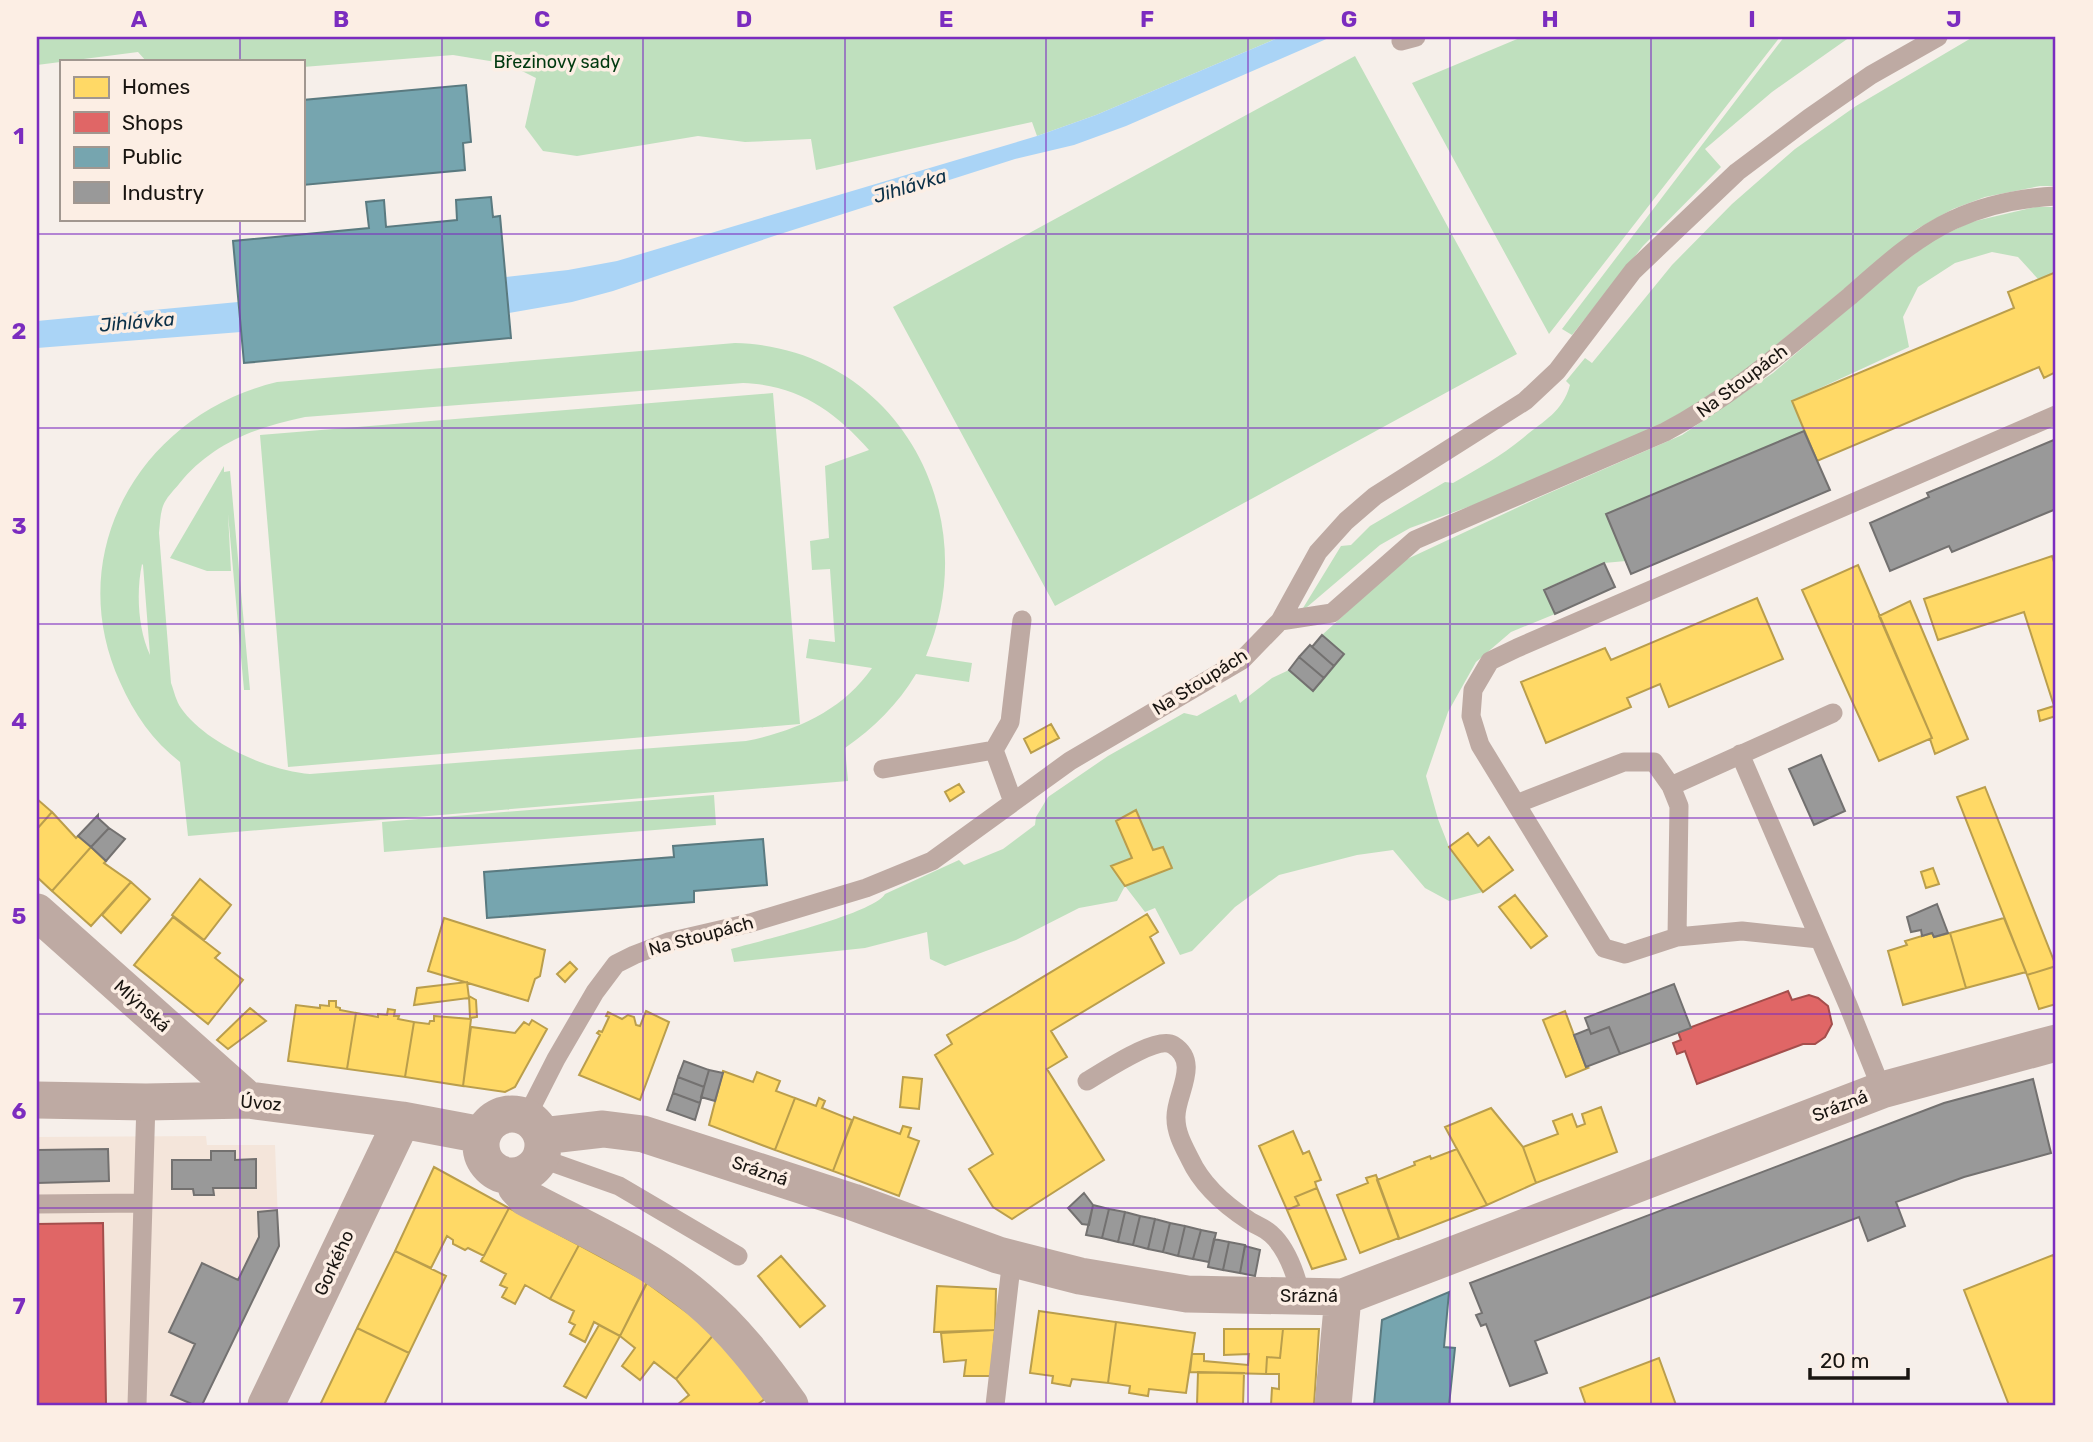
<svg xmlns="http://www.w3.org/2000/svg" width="2093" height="1442" viewBox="0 0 2093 1442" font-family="Rubik,sans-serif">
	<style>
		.built { fill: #f4e5da }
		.green { fill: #bfe0be; fill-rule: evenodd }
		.water { fill: #aad4f6 }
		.homes { fill: #ffd966; stroke: #ba9e4c; stroke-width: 2 }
		.shops { fill: #e06666; stroke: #a44e4c; stroke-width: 2 }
		.public { fill: #76a5af; stroke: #5a7a80; stroke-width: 2 }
		.industry { fill: #999; stroke: #737170; stroke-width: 2 }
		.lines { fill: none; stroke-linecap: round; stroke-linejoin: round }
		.service { stroke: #beaaa3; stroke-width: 19 }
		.minor { stroke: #beaaa3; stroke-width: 37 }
		.grid { fill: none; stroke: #7b2cbf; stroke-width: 2; stroke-opacity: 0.55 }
		.labels { text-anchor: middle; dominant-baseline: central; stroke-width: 7; stroke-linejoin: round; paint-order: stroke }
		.park-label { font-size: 18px; fill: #00390f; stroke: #fceee4 }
		.street-label { font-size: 18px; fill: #191511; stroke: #fceee4 }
		.water-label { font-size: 19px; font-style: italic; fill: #0b3048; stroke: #fceee4 }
		.neatline { fill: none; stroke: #7b2cbf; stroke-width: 2.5 }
		.grid-label { font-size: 23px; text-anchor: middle; font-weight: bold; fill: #7b2cbf }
	</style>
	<rect width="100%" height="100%" fill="#f6efea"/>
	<!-- built -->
	<path class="built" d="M206,1136L207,1145H275L279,1246L202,1405H37V1137Z"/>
	<!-- green -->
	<path class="green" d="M37,37H1280L1096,115L1037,136L1032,122L816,170L811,139L745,142L698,136L577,156L543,151L525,127L536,78L508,64L453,55L303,67V61H146L138,52L37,65Z
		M1522,37H1780L1549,334L1412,83Z
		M1784,37H1850L1772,92L1705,149L1721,167L1643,246L1572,335L1562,329Z
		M1973,37H2056V186H2040L1985,197L1953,209L1917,229L1746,370L1700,402L1654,428L1490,499L1410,528L1380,545L1300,613L1341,546L1351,545L1370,526L1445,482L1453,483C1478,469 1501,456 1523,438C1544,420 1562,413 1570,385L1566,381L1585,358L1592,363L1672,265L1732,204L1795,149L1856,106Z
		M1355,56L1517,354L1055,606L893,307Z
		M2035,207H2056V272L2038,279L2018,257L1992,252L1955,263L1918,287L1903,317L1909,347L1792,401L1804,431L1606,514L1626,561L1604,563L1544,589L1555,614L1511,632L1476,662L1448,712L1426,776L1438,819L1449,847L1483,892L1449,901L1425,888L1393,850L1357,855L1279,875L1235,907L1192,951L1180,955L1155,908L1145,912L1125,886L1117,901L1079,908L1016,940L945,966L930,959L927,932L865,948L734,962L731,949C759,941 873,914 885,894L959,860L964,865L1003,849L1035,825L1036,817L1048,797L1108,756L1184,713L1197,716L1236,694L1240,703L1272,678L1289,670L1313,691L1344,654L1322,635L1403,561L1540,497L1682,435L1773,373L1895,269L1933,240L1971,222Z
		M735,343C896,347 987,513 926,656L972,663L969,682L916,674C898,704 874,728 845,748L848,781L188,836L180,762C153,741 134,714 120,682C61,552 141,415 277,382ZM743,383C797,385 834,410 869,450L825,466L829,538L810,541L812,570L830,569L835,642L809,639L806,658L872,668C842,711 796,731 746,741L310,774C269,771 205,743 181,708C176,701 174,691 171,683L159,533C160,524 160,514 163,506C166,498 173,491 179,484C211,444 256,427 305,417ZM142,564L143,565L150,655C138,629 136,592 142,564Z
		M773,393L800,724L288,767L260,435Z
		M224,466V472L230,471L250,690H244L228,514L231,571H207L170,558Z
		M714,795L716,825L384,852L382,822Z"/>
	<!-- water -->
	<path class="water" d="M1280,37H1331L1126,126L1074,145L1015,159L774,236L613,291L572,302L509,313L506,277L568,270L617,261L1037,136L1096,115Z
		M238,302L241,332L37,348V321Z"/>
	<!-- homes -->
	<path class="homes" d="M2056,272V372L2044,378L2039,367L1817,461L1792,401L2014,308L2008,292Z
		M2052,556L2056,568V716L2040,721L2038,711L2054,706L2024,612L1938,640L1924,599Z
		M1858,565L1932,738L1879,761L1802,590Z
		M1757,598L1783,659L1669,707L1660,684L1627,698L1631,707L1546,743L1521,682L1605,648L1611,660Z
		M1910,601L1968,739L1935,754L1930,739L1932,738L1879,616Z
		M1051,724L1059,738L1031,753L1024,739Z
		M959,784L964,792L950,801L945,792Z
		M1985,787L2056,966L2027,975L1957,797Z
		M37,799L52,812L37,829Z
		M1136,810L1153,850L1163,847L1172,868L1125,886L1111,866L1132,858L1116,821Z
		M52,812L76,838L78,836L91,847L52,891L37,877V829Z
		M1468,833L1478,846L1489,837L1513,870L1483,892L1449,847Z
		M91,847L106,861L104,863L131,882L91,926L52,891Z
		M1933,868L1939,884L1926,888L1921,872Z
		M200,879L231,905L204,940L172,915Z
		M131,882L150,899L121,933L102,915Z
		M1515,895L1547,936L1531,948L1499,907Z
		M1147,914L1158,932L1150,937L1164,963L1051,1031L1067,1057L1047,1069L1104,1160L1012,1219L993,1207L969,1169L993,1154L935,1055L952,1044L947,1035Z
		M173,917L220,953L215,958L243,980L208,1024L134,965Z
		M444,918L545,950L540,976L535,979L528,1001L428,971Z
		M2004,918L2026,972L1966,988L1950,933Z
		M1932,933L1934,937L1950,933L1966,988L1903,1005L1888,951L1907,945L1905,941Z
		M570,962L577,969L565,982L557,974Z
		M2056,966V1004L2039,1009L2027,975Z
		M467,982L469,998L414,1005L417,988Z
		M469,996L476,1000L477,1017L470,1018Z
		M329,1001H336V1007L340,1008V1010L356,1013L347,1069L288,1061L296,1005L320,1008V1005L329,1006Z
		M250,1008L266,1021L228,1049L217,1040Z
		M388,1009L395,1010L394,1016H399L398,1019L414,1022L405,1077L347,1069L356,1013L378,1017V1014L387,1015Z
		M646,1011L669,1022L640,1100L579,1075L600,1035L597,1033L599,1031L602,1032L609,1017L606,1016L608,1012L622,1019L628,1015L634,1017L636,1025L640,1026Z
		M1565,1011L1586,1067L1588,1068L1566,1077L1543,1020Z
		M434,1016L471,1019L463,1086L405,1077L414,1022L429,1024L430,1021H434Z
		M532,1020L547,1029L515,1087L505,1092L463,1086L471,1027L515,1033L524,1022L529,1025Z
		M723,1071L753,1082L757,1072L780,1081L776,1091L795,1098L775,1150L709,1125Z
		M903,1077L922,1079L919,1109L900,1107Z
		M795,1098L816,1106L819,1098L825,1101L822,1108L852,1120L833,1171L775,1150Z
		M1601,1107L1617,1152L1536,1183L1523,1147L1558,1134L1553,1121L1572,1114L1577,1127L1585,1124L1582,1114Z
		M1491,1108L1523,1147L1536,1183L1487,1205L1445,1127Z
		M854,1117L900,1134L903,1126L911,1128L908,1137L919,1141L899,1196L833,1171Z
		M1293,1131L1303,1154L1309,1151L1321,1180L1315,1182L1317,1188L1295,1197L1299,1205L1287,1210L1259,1146Z
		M1457,1149L1487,1205L1399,1239L1377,1180L1415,1165L1414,1162L1430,1156L1431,1159Z
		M434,1167L509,1208L484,1256L468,1248L465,1250L453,1244V1240L447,1236L431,1268L395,1251Z
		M1376,1175L1399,1238L1360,1253L1337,1195L1368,1183L1366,1178Z
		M1317,1188L1346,1259L1312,1269L1287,1210L1299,1205L1295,1197Z
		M509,1208L579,1245L550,1299L525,1285L515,1304L502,1297L507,1288L500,1285L506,1274L481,1261Z
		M579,1245L647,1282L620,1336L594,1322L585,1342L570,1334L575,1325L569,1322L574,1311L550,1299Z
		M395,1251L446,1276L409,1353L357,1328Z
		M2053,1255L2056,1262V1405H2009L1964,1290Z
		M781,1256L825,1306L800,1327L758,1276Z
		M647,1283L715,1333L676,1379L654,1362L640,1380L622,1366L635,1348L620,1336Z
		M937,1286L996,1289L995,1330L934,1332Z
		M1039,1311L1116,1322L1108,1383L1072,1379L1070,1386L1052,1383L1053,1376L1030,1373Z
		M1116,1322L1195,1333L1186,1393L1149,1389L1148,1396L1129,1393L1130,1386L1108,1383Z
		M599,1325L620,1336L586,1398L564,1386Z
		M357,1328L409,1353L384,1405H320Z
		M1224,1329H1283L1280,1358L1267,1357L1266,1374L1190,1372L1192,1354H1204V1361L1248,1365L1249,1354L1224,1355Z
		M1283,1329H1319L1314,1405H1271L1272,1388L1279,1389V1374H1266L1267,1357L1280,1358Z
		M995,1330L991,1376H964L966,1360L944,1362L941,1333Z
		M715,1333L766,1398L757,1405H677L689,1395L676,1379Z
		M1659,1358L1676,1405H1586L1580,1388Z
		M1198,1372L1244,1373L1243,1405H1197Z"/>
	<!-- shops -->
	<path class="shops" d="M1788,991L1792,1000L1809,995L1818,998L1828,1006L1832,1024L1825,1037L1815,1044H1803L1697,1084L1685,1051L1677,1054L1673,1043L1681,1040L1678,1032Z
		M103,1223L106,1405H37V1224Z"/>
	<!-- public -->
	<path class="public" d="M466,85L471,142L463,143L465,170L303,185V100Z
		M491,197L493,217L500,216L511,338L244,363L233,241L369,228L366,202L384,200L386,227L457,220L456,200Z
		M763,839L767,885L694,891V902L487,918L484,872L674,857L673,846Z
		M1449,1292L1444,1347L1455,1348L1449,1405H1374L1382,1320Z"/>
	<!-- industry -->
	<path class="industry" d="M1804,431L1830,490L1631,574L1606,514Z
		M2056,439V509L1952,552L1949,546L1890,571L1870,523L1929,497L1927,493Z
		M1604,563L1615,587L1555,614L1544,590Z
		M1322,635L1344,654L1334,666L1312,647Z
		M1310,645L1334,666L1324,678L1299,657Z
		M1299,657L1324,678L1313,691L1289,670Z
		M1821,755L1845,811L1814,825L1789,769Z
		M98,815V818L109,828L91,847L78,836Z
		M109,828L125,839L106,861L91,847Z
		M1937,904L1948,933L1934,937L1932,933L1922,936L1921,930L1911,932L1907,917Z
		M1674,984L1691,1028L1620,1054L1609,1027L1591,1034L1585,1018Z
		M1609,1027L1620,1054L1586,1067L1574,1035L1589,1029L1591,1034Z
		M684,1061L709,1070L704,1087L678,1077Z
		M709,1070L723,1073L715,1101L701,1097Z
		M678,1077L704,1087L700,1103L673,1093Z
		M2033,1079L2051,1153L1964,1177L1896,1202L1905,1226L1868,1241L1859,1217L1535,1341L1547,1373L1510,1386L1486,1324L1481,1326L1476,1315L1482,1313L1470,1283L1944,1103Z
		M673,1093L700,1103L695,1120L667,1110Z
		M108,1149L109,1181L37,1183V1150Z
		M211,1151H235V1160L256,1159V1188H213L214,1195H194L193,1189H172V1160H211Z
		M1084,1193L1093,1205L1089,1225L1082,1224L1068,1208Z
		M1093,1205L1109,1209L1102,1238L1086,1235Z
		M1109,1209L1125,1212L1118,1242L1102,1238Z
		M277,1210L279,1246L202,1405H194L171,1395L195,1344L169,1332L202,1263L238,1280L259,1237L258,1212Z
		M1125,1212L1140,1216L1133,1245L1118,1242Z
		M1140,1216L1155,1219L1148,1249L1133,1245Z
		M1155,1219L1170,1223L1163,1252L1148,1249Z
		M1170,1223L1185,1226L1178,1256L1163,1252Z
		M1185,1226L1201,1230L1193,1259L1178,1256Z
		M1201,1230L1216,1233L1209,1262L1193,1259Z
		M1214,1239L1229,1242L1223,1270L1208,1267Z
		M1229,1242L1245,1245L1240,1273L1223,1270Z
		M1245,1246L1260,1250L1255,1276L1240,1273Z"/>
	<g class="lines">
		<!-- service -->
		<path class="service" d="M1401,41L1416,37
			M1280,621L1332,613L1415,540L1665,432C1734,396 1790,345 1850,296C1882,268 1914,238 1953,220C1985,205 2021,198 2056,196
			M1740,754L1848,1005L1882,1090
			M883,769L994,750
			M1671,786L1833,713
			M1013,802L994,750L1010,722L1022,620
			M1516,804L1624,762H1654L1671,786L1679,806L1677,937
			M1819,939L1742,931L1677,937L1625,954L1604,948L1480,745L1471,716L1473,690L1490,661L1517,648L2056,415
			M1087,1081C1103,1072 1157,1035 1173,1045C1202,1063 1174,1096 1176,1119C1176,1133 1184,1147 1190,1159C1202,1185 1225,1205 1248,1220C1255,1225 1265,1228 1271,1234C1288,1249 1296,1275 1301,1296
			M526,1118L556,1059L595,992L616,964L634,955L668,942L750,923L866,888L932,861L1070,761L1242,660L1280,621L1318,552L1346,521L1375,496L1525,401L1557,371L1633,271L1737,172L1809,118L1871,75L1938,37
			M540,1158L619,1186L738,1256
			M37,1204L143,1203
			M137,1405L146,1102
			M995,1405L1012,1258"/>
		<!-- minor -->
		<path class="minor" d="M37,912L248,1100
			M37,1100L146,1102L248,1100L402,1120L482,1135
			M481 1145a31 31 0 1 1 62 0a31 31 0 1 1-62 0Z
			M542,1136L603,1129L643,1134L853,1202L998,1255L1080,1276L1187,1294L1343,1297L1882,1090L2056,1043
			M513,1176L516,1187L526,1198C584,1229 648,1256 698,1299C734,1329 763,1367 790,1405
			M266,1405L402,1120
			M1333,1405L1343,1297"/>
	</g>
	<!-- grid -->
	<path class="grid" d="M240,37V61M442,37V1405M643,37V1405M845,37V1405M1046,37V1405M1248,37V1405M1450,37V1405M1651,37V1405M1853,37V1405M240,219V1405M37,234H2056M37,428H2056M37,624H2056M37,818H2056M37,1014H2056M37,1208H2056"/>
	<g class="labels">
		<!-- park labels -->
		<g class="park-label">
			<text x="557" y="62">Březinovy sady</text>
		</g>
		<!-- street labels -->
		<g class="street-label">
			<text transform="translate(1742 381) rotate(-37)">Na Stoupách</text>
			<text transform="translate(1200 682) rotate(-32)">Na Stoupách</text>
			<text transform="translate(701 936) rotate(-15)">Na Stoupách</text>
			<text transform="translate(142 1006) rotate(42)">Mlýnská</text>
			<text transform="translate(261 1103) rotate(5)">Úvoz</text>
			<text transform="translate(1840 1106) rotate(-21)">Srázná</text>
			<text transform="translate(760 1171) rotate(19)">Srázná</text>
			<text transform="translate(334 1263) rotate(-65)">Gorkého</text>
			<text x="1309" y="1296">Srázná</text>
		</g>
		<!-- water labels -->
		<g class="water-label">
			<text transform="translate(910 186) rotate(-17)">Jihlávka</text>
			<text transform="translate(137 322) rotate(-5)">Jihlávka</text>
		</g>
	</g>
	<!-- border -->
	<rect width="2093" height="1442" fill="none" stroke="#fceee4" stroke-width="77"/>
	<!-- legend -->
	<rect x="60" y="60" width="245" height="161" fill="#fceee4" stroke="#a19790" stroke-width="2"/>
	<rect x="74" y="77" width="35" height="21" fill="#ffd966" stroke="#a19790" stroke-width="2"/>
	<text x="122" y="94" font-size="21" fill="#191511">Homes</text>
	<rect x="74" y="112" width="35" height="21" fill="#e06666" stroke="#a19790" stroke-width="2"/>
	<text x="122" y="130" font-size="21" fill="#191511">Shops</text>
	<rect x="74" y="147" width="35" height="21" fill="#76a5af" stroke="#a19790" stroke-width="2"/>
	<text x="122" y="164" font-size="21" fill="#191511">Public</text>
	<rect x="74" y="182" width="35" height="21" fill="#999999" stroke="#a19790" stroke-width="2"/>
	<text x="122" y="200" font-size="21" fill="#191511">Industry</text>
	<!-- scale -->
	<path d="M1810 1368v10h98v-10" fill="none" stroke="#191511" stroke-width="3.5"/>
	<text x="1820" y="1368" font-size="21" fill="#191511" stroke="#fceee4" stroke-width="5" paint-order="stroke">20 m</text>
	<rect x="38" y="38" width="2016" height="1366" class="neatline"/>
	<g class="grid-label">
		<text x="139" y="27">A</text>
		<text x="341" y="27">B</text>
		<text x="542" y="27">C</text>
		<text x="744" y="27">D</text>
		<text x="946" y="27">E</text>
		<text x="1147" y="27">F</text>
		<text x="1349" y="27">G</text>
		<text x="1550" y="27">H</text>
		<text x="1752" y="27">I</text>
		<text x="1954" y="27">J</text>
		<text x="19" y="144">1</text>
		<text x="19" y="339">2</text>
		<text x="19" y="534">3</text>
		<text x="19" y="729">4</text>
		<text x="19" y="924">5</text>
		<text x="19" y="1119">6</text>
		<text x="19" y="1314">7</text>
	</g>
</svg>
